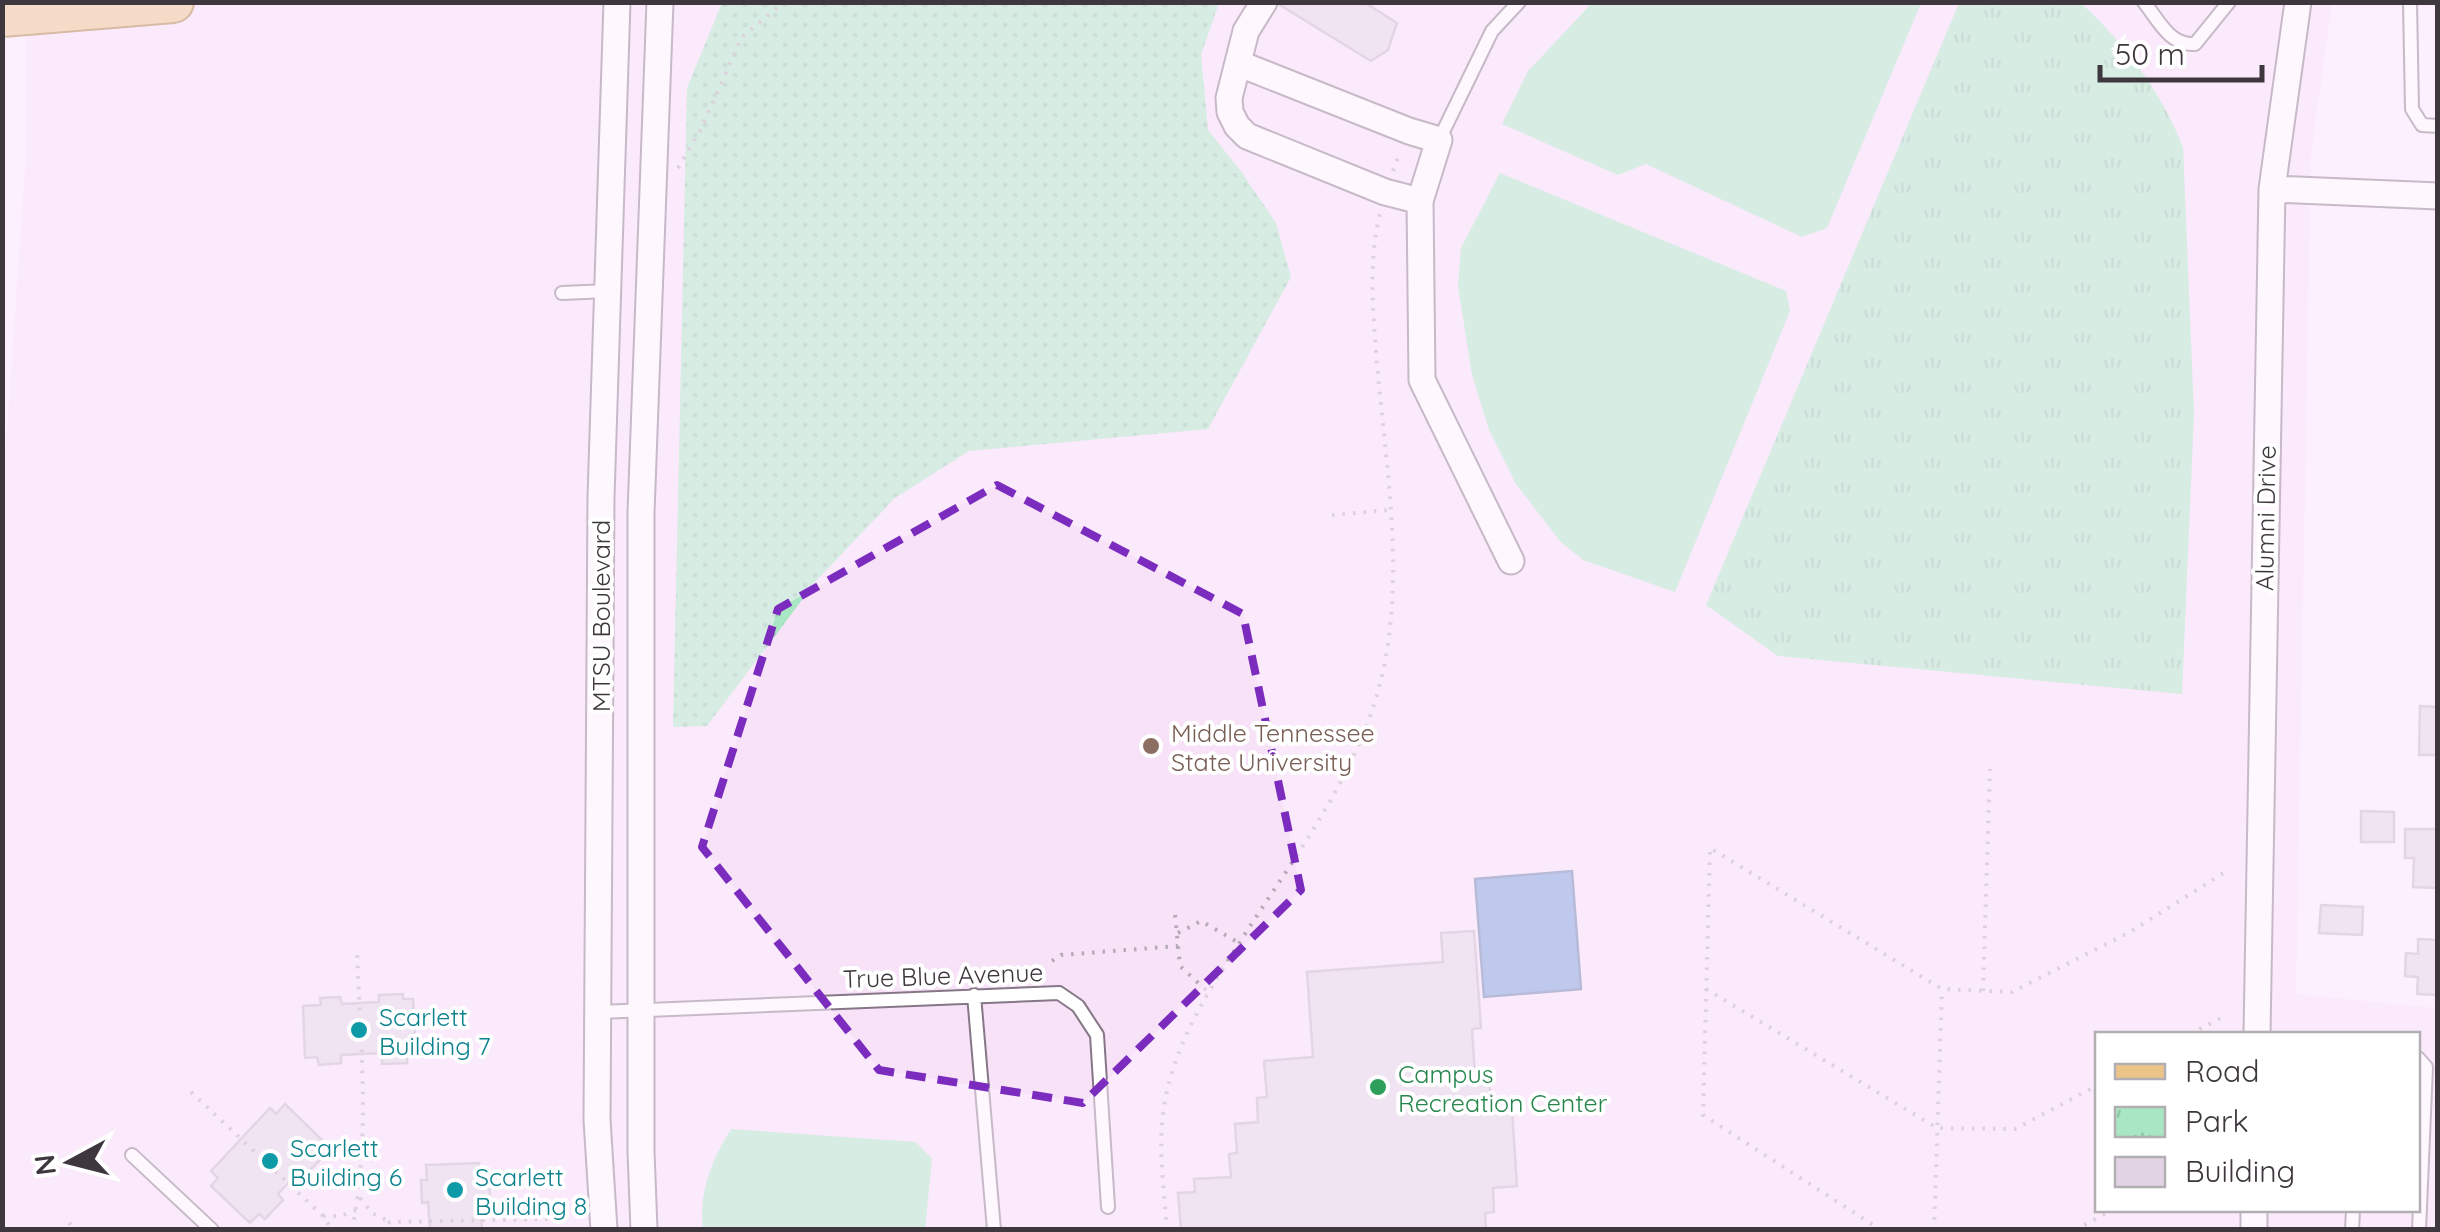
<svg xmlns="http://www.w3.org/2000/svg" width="2440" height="1232" viewBox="0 0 2440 1232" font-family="Quicksand,sans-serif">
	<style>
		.built { fill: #f7e2f8; fill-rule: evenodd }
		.grass { fill: url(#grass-dots) }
		.park { fill: url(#park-tufts) }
		.pitch { fill: #a8e6c4 }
		.water { fill: #7397d9; stroke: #637aaa; stroke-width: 2.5 }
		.building { fill: #e3d4e5; stroke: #c4b5c5; stroke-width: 2.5 }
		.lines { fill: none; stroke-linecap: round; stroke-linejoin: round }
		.service-casing { stroke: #857786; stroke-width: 16 }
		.minor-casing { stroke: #857786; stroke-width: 29 }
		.primary-casing { stroke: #a87a3b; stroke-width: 44 }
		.path { stroke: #b4aab5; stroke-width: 4; stroke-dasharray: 2.5 8; stroke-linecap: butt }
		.service { stroke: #fff; stroke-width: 12 }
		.minor { stroke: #fff; stroke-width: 25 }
		.primary { stroke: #edc488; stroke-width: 40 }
		.marked { fill: none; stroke: #7b2cbf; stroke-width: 8; stroke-dasharray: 20 12; stroke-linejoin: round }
		.education-dot { fill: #8d6e63; stroke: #fff; stroke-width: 4 }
		.culture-dot { fill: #0f9aa8; stroke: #fff; stroke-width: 4 }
		.leisure-dot { fill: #2e9e5b; stroke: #fff; stroke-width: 4 }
		.labels { text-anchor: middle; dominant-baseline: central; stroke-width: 8; stroke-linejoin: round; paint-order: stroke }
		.street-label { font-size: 25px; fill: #3e383e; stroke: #fff }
		.education-label { font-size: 25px; fill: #785e54; stroke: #fff; text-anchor: start }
		.culture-label { font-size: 25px; fill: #0d838f; stroke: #fff; text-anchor: start }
		.leisure-label { font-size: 25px; fill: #27864d; stroke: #fff; text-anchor: start }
	</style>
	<defs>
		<pattern id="grass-dots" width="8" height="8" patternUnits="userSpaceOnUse" patternTransform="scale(2.5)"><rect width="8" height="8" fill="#a8e6c4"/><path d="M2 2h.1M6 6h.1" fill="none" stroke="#92c6a9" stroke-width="1.8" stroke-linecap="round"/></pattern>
		<pattern id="park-tufts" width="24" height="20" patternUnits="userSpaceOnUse" patternTransform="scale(2.5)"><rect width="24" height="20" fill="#a8e6c4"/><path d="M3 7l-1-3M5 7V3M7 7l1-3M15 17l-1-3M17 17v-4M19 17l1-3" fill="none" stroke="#92c6a9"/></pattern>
	</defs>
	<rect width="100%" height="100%" fill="#fdf0fe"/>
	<!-- built -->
	<path class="built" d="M25,3H2332L2311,154L2296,994L2437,1008V1229L3,1230L2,498L26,156ZM2098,1034H2418V1210H2098Z"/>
	<!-- grass -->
	<path class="grass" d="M722,3H1219L1201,55L1208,130L1240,170L1276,223L1291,277L1208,429L969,451L895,498L817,580L707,726L673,727L687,88Z"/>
	<!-- park -->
	<path class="park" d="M1959,3H2081C2126,45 2160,90 2183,147L2194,414L2182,694L1778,656L1706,605Z"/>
	<!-- pitch -->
	<path class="pitch" d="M1592,3V2L1921,3L1827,228L1802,237L1646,164L1618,175L1502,124L1528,71Z
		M1500,173L1786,291L1790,311L1675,592L1583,560L1560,541L1516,484L1489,430L1472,375L1458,286L1461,248Z
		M731,1129L916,1142L932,1159L925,1229H703C699,1191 711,1162 731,1129Z"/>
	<!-- water -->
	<path class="water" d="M1572,871L1581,989L1484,997L1475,879Z"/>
	<!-- building -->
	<path class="building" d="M1280,2H1364L1397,23L1388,50L1371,61L1280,5Z
		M2420,706L2438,707V755H2419Z
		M2361,811L2394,812V842H2361Z
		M2405,829H2438V888L2413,887L2414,858H2405Z
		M2321,905L2363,907L2362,935L2319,933Z
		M1474,931L1481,1028L1472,1029L1475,1076L1489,1075L1491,1111L1512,1110L1517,1186L1493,1188L1494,1212L1485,1213L1486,1230H1181L1178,1193L1195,1192L1194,1179L1231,1177L1229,1154L1237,1153L1235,1124L1258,1122L1257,1098L1267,1097L1264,1061L1313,1057L1307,972L1443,962L1441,933Z
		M2418,939L2438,940V995L2417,994L2418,977L2405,976L2406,953L2418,954Z
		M403,994V999H413L416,1055H407V1063L382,1064V1053L341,1055V1063L319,1065L317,1057L305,1058L303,1006L321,1005L320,998L340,997L342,1004L379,1002V995Z
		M285,1104L325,1143L320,1148L326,1154L308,1172L303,1167L278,1194L283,1200L265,1219L259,1214L250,1223L211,1186L218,1178L211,1171L270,1108L276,1114Z
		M479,1163L480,1177L489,1176L490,1199L480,1200L482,1230H430L428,1202L422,1203L421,1180H427L426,1165Z"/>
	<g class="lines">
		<defs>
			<path id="service" d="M2144,2C2159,21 2170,46 2195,44L2229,2
				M2410,2L2412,109L2422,125L2438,126
				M1439,140L1492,31L1519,2
				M562,293L608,291
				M974,995L994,1230
				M599,1012L1059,993L1078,1006L1097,1035L1108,1207
				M2418,1058L2426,1067L2419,1230
				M132,1155L212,1230
				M2352,1230L2353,1210"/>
			<path id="minor" d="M1240,64L1409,131L1439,140L1420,201L1385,192L1247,136L1237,126L1230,112L1229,98L1246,31L1264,2
				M2272,189L2438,196
				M1420,201L1422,380L1511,561
				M2257,1034L2272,189L2298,2
				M604,1230L597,1120L601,497L617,2
				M644,1230L641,1151V513L660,2
				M2254,1230V1210"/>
			<path id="primary" d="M2,16L173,2"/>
		</defs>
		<!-- service casing -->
		<use href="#service" class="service-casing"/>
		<!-- minor casing -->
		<use href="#minor" class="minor-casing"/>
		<!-- primary casing -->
		<use href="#primary" class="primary-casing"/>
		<!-- path -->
		<path class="path" d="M678,168L700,131L742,37L784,2
			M1393,171L1400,152
			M1332,515L1389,510
			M1175,915L1180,966L1208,992
			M1178,933L1201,921L1239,943
			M1052,961L1061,955L1178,946
			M1706,989L1937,1128L2015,1129L2098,1085
			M1983,991L1990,769
			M2190,1034L2223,1017
			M191,1092L323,1216L332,1230
			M360,1198L372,1213L390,1222
			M323,1216H341L356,1210
			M69,1223L76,1230
			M352,1230C371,1137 360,1042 357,949
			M380,1230L390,1222L550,1219
			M1167,1230C1164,1188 1157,1143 1165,1101C1176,1042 1206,995 1238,945C1291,861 1357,778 1381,680C1406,577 1386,468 1377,364C1373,313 1368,263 1380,213
			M1881,1230L1703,1115L1710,848L1942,989L2012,992L2130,932L2225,872
			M1934,1230L1942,989
			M2075,1230L2112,1210"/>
		<!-- service -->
		<use href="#service" class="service"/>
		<!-- minor -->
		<use href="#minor" class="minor"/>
		<!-- primary -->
		<use href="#primary" class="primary"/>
	</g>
	<!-- marked area -->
	<path d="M0 0H2440V1232H0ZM997,485L1243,614L1301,890L1083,1103L879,1070L702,847L778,609Z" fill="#fdf0fe" fill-opacity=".55" fill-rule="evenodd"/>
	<path class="marked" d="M997,485L1243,614L1301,890L1083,1103L879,1070L702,847L778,609Z"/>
	<!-- markers -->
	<circle class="education-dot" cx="1151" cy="746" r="10"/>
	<g class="culture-dot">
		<circle cx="359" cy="1030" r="10"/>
		<circle cx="270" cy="1161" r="10"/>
		<circle cx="455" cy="1190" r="10"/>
	</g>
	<circle class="leisure-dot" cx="1378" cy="1087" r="10"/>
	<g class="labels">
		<!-- street labels -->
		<g class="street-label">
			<text transform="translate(2265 518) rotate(-89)">Alumni Drive</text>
			<text transform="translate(600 616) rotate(-90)">MTSU Boulevard</text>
			<text transform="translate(943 975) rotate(-2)">True Blue Avenue</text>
		</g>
		<!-- education labels -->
		<g class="education-label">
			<text x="1171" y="732">Middle Tennessee<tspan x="1171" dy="29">State University</tspan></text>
		</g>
		<!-- culture labels -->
		<g class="culture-label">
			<text x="379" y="1016">Scarlett<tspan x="379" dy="29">Building 7</tspan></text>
			<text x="290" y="1147">Scarlett<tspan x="290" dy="29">Building 6</tspan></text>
			<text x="475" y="1176">Scarlett<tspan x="475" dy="29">Building 8</tspan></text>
		</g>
		<!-- leisure labels -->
		<g class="leisure-label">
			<text x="1398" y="1073">Campus<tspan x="1398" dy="29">Recreation Center</tspan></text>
		</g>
	</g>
	<!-- border -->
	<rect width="2440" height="1232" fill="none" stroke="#3e383e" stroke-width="10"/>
	<!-- legend -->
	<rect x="2095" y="1032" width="325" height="180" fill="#ffffff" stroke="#b2afb2" stroke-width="2.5"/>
	<rect x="2115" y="1064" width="50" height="15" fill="#edc488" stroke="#b2afb2" stroke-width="2.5"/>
	<text x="2185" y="1082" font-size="30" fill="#3e383e">Road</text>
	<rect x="2115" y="1107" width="50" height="30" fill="url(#park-tufts)" stroke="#b2afb2" stroke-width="2.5"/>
	<text x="2185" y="1132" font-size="30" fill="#3e383e">Park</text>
	<rect x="2115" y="1157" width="50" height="30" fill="#e3d4e5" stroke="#b2afb2" stroke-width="2.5"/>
	<text x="2185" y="1182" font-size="30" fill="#3e383e">Building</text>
	<!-- north arrow -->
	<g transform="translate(70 1162) rotate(263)" stroke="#ffffff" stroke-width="8" paint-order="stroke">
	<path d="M0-8L18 38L0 25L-18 38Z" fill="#3e383e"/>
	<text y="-15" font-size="28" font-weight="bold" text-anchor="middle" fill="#3e383e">N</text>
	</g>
	<!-- scale -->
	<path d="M2100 65v15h162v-15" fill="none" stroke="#3e383e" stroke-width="5"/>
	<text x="2115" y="65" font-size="30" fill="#3e383e" stroke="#ffffff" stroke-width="8" paint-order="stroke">50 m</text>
</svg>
